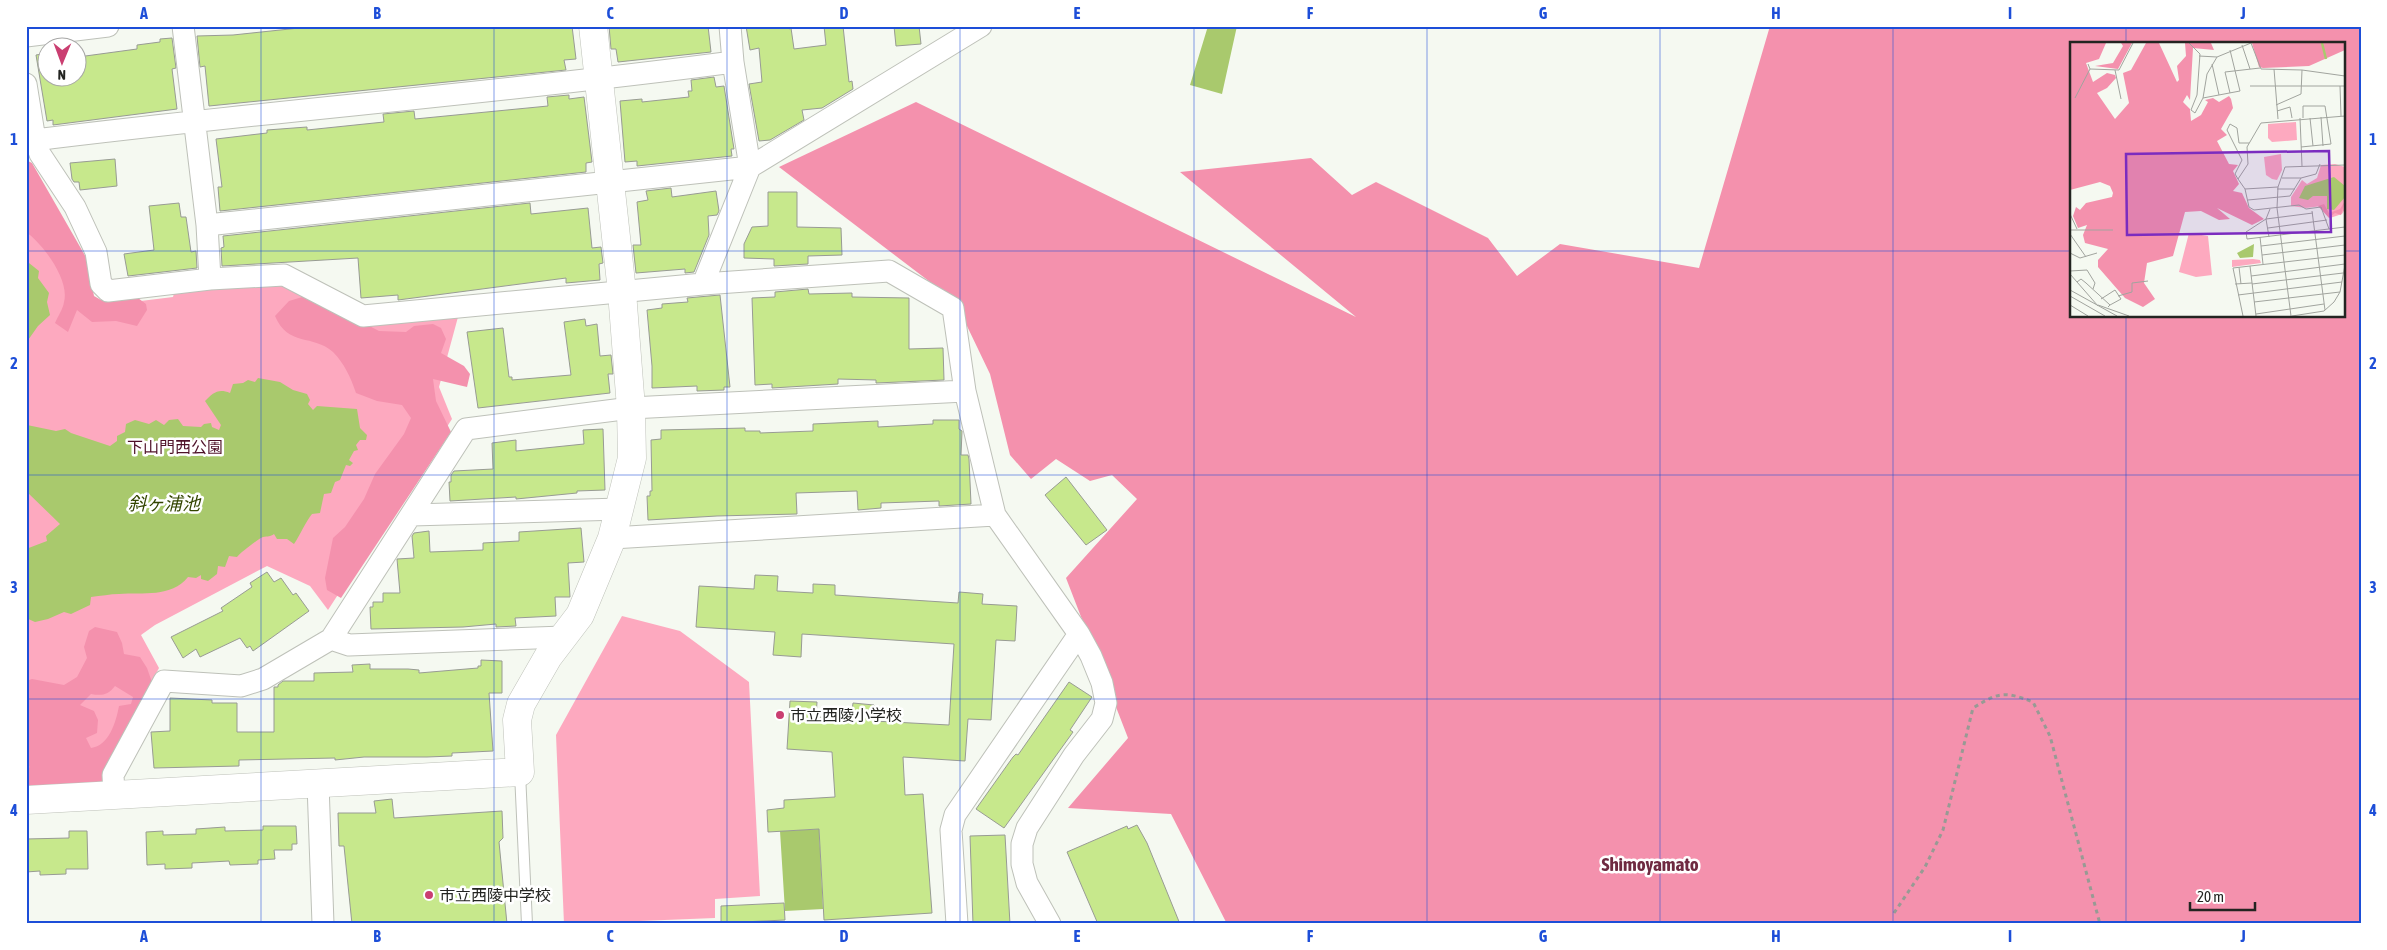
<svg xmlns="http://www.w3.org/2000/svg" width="2387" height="950" viewBox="0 0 2387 950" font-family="'Asap Condensed','Noto Sans JP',sans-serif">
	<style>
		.green { fill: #fda9bf }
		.forest { fill: #f491ad; fill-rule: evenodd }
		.water { fill: #a9c96d }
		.building { fill: #c7e88c; stroke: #989b94 }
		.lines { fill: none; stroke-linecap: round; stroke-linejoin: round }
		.lane-casing { stroke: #bec1b9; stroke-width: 12 }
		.street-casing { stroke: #bec1b9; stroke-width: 23 }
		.secondary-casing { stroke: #bec1b9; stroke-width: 29 }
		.path { stroke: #989a94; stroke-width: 3; stroke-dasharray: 4 4; stroke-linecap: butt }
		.lane { stroke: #fff; stroke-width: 10 }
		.street { stroke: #fff; stroke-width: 21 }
		.secondary { stroke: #fff; stroke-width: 28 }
		.grid { fill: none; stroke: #1d4ed8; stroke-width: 1; stroke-opacity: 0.55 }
		.poi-dot { fill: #ca3e71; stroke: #fff; stroke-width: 2 }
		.labels { text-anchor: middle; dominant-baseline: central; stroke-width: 5; stroke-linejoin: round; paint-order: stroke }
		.park-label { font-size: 16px; fill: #4e1128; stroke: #fff }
		.poi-label { font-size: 16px; fill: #232421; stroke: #fff; text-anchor: start }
		.water-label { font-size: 18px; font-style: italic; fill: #334500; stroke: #fff }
		.quarter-label { font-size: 19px; font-weight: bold; fill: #6f2a41; stroke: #fff }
		.inset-river { fill: none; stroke: #a9c96d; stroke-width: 2.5 }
		.inset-road { fill: none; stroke: #a1a49e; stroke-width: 1 }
		.view { fill: #7b2cbf; fill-opacity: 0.15; stroke: #7b2cbf; stroke-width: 2.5 }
		.inset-edge { fill: none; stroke: #232421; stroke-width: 2.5 }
		.neatline { fill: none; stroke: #1d4ed8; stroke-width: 2 }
		.grid-label { font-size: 16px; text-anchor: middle; font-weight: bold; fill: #1d4ed8 }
	</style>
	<rect width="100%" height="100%" fill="#f5f9f1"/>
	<!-- green -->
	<path class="green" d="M26,174L92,307L173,297L175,289L281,280L306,294L303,298L458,317L439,387L452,419L328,610L310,586L267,566L155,625L141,635L159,668L97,783L26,787Z
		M622,616L680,631L749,682L760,896L715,899V918L564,924L556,735Z"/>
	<!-- forest -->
	<path class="forest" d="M1770,26H2361V924H1227L1171,814L1068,808L1128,738L1066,578L1137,499L1112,475L1090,481L1056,459L1031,479L1010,455L990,374L955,301L779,167L916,102L1356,317L1180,172L1311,158L1352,195L1376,182L1488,238L1517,276L1560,244L1699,268ZM2071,44H2343V316H2071Z
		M26,160L32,163L87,259L94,296L101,300L134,295L146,304L147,310L137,326L116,321L92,322L77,310L68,332L55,323C58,316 63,309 64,302C70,280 43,244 26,232Z
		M309,295L379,331L406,332L414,326L433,324L441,328L446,339L441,353L464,366L470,374L467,387L433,379L436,401L451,432L341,598L327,590L325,578L333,538L345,527L364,499L375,474L404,434L411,418L402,405L377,401L356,393C351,378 344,363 333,352C313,334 288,347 275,316L289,301Z
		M95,627L117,632L122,643L124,654L140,657L147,668L154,688L102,785L26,794V769L30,767L26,764V681L32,679L64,685L77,677L87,658L84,647L89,631ZM115,686L133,697L131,704L119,706C116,722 109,746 91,748L86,738L97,733L98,720L94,711L80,705L91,694C102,696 108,695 115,686Z"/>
	<!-- water -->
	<path class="water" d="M1208,26H1237L1222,94L1190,85Z
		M26,255L29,263L39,271L38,278L49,293L47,302L50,315L38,326L26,343Z
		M258,378L280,382L293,390L307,394L310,400L308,404L313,410L317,406L357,409L360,428L367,435L366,440H360L356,445L358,450L354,451L349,460L353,463L350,466L346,465L340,480L335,482L331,493L324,494L320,513L312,514C306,521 300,535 294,544L287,539H277L274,534C270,537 268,536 263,537C258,539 240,553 237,557L229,556L225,567L218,566L217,574L208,581L201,579V575L196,578L188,577C171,598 143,592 119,594C110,594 101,596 91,597L90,605L71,614L64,612L48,619L35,622L26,618V549L47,541L46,536L60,524L26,491V420L27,425L56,431L65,429L71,433L110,446L117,441V436L125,432L126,424L135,420L149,424L156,420L164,425L169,420L178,419L183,426L201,427L204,424L211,423L212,427L219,430L221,425L205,401C213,393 218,388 230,393L233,384L243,383L248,380L255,382Z
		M819,829L823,909L785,911L780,831Z"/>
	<!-- building -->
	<path class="building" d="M318,26H572L576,59L564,60L566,70L209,106L205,66L200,67L197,36L233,35Z
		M609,26H708L711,52L618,62L616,49H611Z
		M746,26H788L789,29L791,28L794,49L826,45L824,26H843L849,82L852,81L853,89L822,108L802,110L804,120L770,140L759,141L749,84L762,82L759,48L750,50Z
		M894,26H919L921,44L896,46Z
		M172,38L176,68L172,69L177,109L53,125V120L47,121L36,55L48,53V78H78V57L137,49V45L160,42V39Z
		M714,77L716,87L724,86L734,149H731L732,156L637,166V161L625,162L620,101L642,99V102L689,97L688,91H692L691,80Z
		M569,95V99L584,97L592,162L586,163V172L220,211L218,187H222L216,139L267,133V130L307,127V130L384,122L383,114L414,111L415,119L548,106L547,97Z
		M115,159L117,186L80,190L79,182H74L72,179L70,163Z
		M671,188L672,197L716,191L719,211L717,215L708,216L709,235L694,272L685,273V269L636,273L633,245H641L637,202L648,200L646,191Z
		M768,192H797V227L841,228L842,255L808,256V264L774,266V259L744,258V244L752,227L768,226Z
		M179,203L181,217H186L191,252L196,251L197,268L128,276L124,254L154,250L149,206Z
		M530,203L531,214L588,208L592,248L601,247L603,263L599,264L600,280L566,283V278L398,300V295L361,298L358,258L222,266L221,248L224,247L223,236Z
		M808,289L809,294L852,293V297L909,298V349L943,348L944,380L876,383V380L838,379V384L772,388V384L755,385L752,298L775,297V292Z
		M720,295L730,387H724V390L697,391V386L652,388V366L647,310L662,308V304L688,302L687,298Z
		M585,319L586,326L597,324L600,356L611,355L613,374H608L610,393L478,408L467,332L503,328L509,377H512V380L571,375L564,322Z
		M933,420H959V429L962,431L961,455H968L969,459L971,504L939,506V501L881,503V508L858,510L857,491L796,493L797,514L717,516L648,520L647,496H650V491H652L651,440L661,439V430L745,428V431H760V433L813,431V424L878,421V427L933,424Z
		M603,429L605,490L577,491V493L516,499V497L450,501L449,482H451V475L454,471L493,469L492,443L516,440V451L584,444L583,430Z
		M1066,477L1107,530L1086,545L1045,495Z
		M581,528L584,562L568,563L570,597H555L556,616L515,618L516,626L496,627V624L463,627L371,629L370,607H373V602H383V593H400L397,559L414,558L412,536L414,533L429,531L430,552L483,550V543L519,541V532Z
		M267,572L274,582L281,578L293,595L296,593L309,611L253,651L250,646L247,648L240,638L200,657L196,649L183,658L171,637L223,611L221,608L252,587L250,583Z
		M755,575L778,576L777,591L813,593V584L835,585V595L958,603L959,592L983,594L982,604L1017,606L1015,641L996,640L991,720L968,719L965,761L903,757L905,795L923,794L932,913L824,920L819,829L768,832L767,810L784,808V800L835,797L832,752L787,749L790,701L817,702L816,717L851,719L853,703L874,705V721L949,725L954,644L802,634L801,657L773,655L775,632L696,627L699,586L754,589Z
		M481,660L502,661V693H489L493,751L452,753V756L427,757H364L335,760V758L239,760V766L154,768L151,732L170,731V698L212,700V703H237V732H274V687H278V685L283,681H314V673L353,672L352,665L370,664V669H408L419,670V673L478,668V666H481Z
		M1069,682L1092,697L1070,730L1073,732L1004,828L976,809L1013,757L1016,754L1018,755Z
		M392,799L394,818L502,811L503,838L499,842L507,924H352L344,846H339L338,813H376L374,801Z
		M1137,825L1147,843L1180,924H1098L1067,852L1127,826L1128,829Z
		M263,826H296L297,844H292V850H274L275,859L258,860V864L230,865L229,861L192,863V868L165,869V864L147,865L146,832L163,831V835L196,834V829L225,827V831L263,830Z
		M69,831H87L88,869H66V874L40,875V871L26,872V839L69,838Z
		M1005,835L1010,924H973L970,836Z
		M784,903L785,920L721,923V906Z"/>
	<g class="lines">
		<defs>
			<path id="lane" d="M520,773L527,924"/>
			<path id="street" d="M183,26L207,225L210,279
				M26,36L108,26
				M26,84L35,140L40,154L75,207L96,252L101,284L108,291L210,279L284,275L363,316L703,284L889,271L953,308L965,391L995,515
				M35,140C267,111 501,93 733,62
				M207,225L750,167L981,26
				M703,284L750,167L733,62L730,26
				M412,515L620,509
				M612,538L995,515L1079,634L955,815L951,830L957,924
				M331,639L349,645L563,637
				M318,784L323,924
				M114,794L113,775L164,681L241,686L263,679L331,639L466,429L631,408L965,391
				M1050,924L1027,883L1022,864V844L1027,828L1074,755L1102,719L1106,703L1102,683L1091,656L1079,634"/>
			<path id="secondary" d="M26,800L520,772L517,720L521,704L548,657L580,615L612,538L632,458L631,408L622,292L593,26"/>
		</defs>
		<!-- lane casing -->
		<use href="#lane" class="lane-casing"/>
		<!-- street casing -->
		<use href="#street" class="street-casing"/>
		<!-- secondary casing -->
		<use href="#secondary" class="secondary-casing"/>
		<!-- path -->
		<path class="path" d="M1894,913L1925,867L1943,830L1973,708C1999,692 2004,691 2033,702L2050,736L2100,924"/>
		<!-- lane -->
		<use href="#lane" class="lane"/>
		<!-- street -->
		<use href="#street" class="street"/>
		<!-- secondary -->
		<use href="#secondary" class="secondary"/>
	</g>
	<!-- grid -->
	<path class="grid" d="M261,26V924M494,26V924M727,26V924M960,26V924M1194,26V924M1427,26V924M1660,26V924M1893,26V924M2126,26V44M26,251H2071M2343,251H2361M2126,316V924M26,475H2361M26,699H2361"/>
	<!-- markers -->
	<g class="poi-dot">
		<circle cx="780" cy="715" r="5"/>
		<circle cx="429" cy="895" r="5"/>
	</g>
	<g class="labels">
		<!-- park labels -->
		<g class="park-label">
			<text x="175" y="447">下山門西公園</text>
		</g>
		<!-- poi labels -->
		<g class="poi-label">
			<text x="790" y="715">市立西陵小学校</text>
			<text x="439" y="895">市立西陵中学校</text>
		</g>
		<!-- water labels -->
		<g class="water-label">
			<text x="164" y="503">斜ヶ浦池</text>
		</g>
		<!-- quarter labels -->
		<g class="quarter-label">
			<text x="1650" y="864">Shimoyamato</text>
		</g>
	</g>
	<!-- overview -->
	<g transform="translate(2070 42)">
		<rect width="275" height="275" fill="#f5f9f1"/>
		<path d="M226,80L227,98L202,100L198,96V82ZM211,112L212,128L207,138L202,137L196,133L194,115ZM265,122L275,125V167L272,172L260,176L252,164L236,166L221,164V155L232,138L237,142L247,136L251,123ZM119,191L138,194L142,233L126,235L109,230ZM183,217L190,218L191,221L162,225V218Z" fill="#fda9bf"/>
		<path d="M0,1H36L29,17L16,21L23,40L37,31L45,33L46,36L37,46L27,51L45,77L59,61L53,31L61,28L76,1H89L107,40L109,38L107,24L116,14L115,1H141L144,8L123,6L120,58L117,53L113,60L120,67L121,79L131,73L138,60L135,58L143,56L149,60L159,54L161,57L163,66L151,87L157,93L147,99L159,122L168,123L163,129L169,142L163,149L172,151L179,166L194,177L182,183L147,166L160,177L149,178L131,169L115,170L103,214L77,221L74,241L85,257L73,265L55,256L28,225V218L38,207L15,201L13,193L17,183L8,186L3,174L6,165L10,168L16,161L42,155L43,151L40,144L30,140L0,148ZM51,1H62L48,27L25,24L43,21L53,4ZM182,1H275V8L239,24L193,26L189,25ZM275,159L271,173L265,171L259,176L248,164L254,162L259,171L270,167Z" fill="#f491ad"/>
		<path d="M264,135L275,144V155L264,168L257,167V154H243L238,158L229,156L235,144ZM184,202L183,215L170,216L167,211Z" fill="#a9c96d"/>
		<path class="inset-river" d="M252,1L256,17"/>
		<path class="inset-road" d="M119,1L130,12L127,53L121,68L125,71L133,56L137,32L147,15L181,1M181,1L191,27L232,28L231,52L206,63M172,3L180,27M129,14L147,15M142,22L149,53M20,27L49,28L63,1M204,27L208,77M45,28L51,57M232,28L275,34M180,44H275M270,44L271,74M160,51L155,30L190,26M5,56L20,27L18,22M133,56L170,49L160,8M207,69L220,65L222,76M251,75L253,104M230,76L232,124M240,76L243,104M231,105L261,102L255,64H233V76M212,136H231M168,137L165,132L172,118L157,88L160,82L167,86L169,101H179M208,145L175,147L168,137L178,122L177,105L191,81L275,74M175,147L179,165L184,168L229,163L236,167L251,165L259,187M207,147H225M178,158L220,154L231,136L246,132L250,122M242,169L255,268M243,171L196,177L176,190L177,197L275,185M0,172L7,187M198,186L257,178M0,188H43M0,192L16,215M190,195L193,222M199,195L196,177L200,167M191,204L275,194M0,211L10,216L27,211M192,213L275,203M180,224L186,274M169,225L171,242M0,229L17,228L25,241L23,247M0,232L28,264M181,234L275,222M7,240L11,237L16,241L40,263L38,265M165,242L182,241M182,242L273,231M0,248L47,274M168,253L272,240M0,254L35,274M48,254L62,250V241L78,239M31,257L45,248L51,257L40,263M184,260L270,250M0,263L18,274M28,263L59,274M186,272L254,262M173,274L163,226L275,213M221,274L207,166L208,145L215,125L275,123M222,274L254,269L264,260L270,250L275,223"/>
		<path class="view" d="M259,109L261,190L57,193L56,112Z"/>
		<rect width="275" height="275" class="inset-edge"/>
	</g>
	<!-- border -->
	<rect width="2387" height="950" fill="none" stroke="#ffffff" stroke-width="55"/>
	<!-- north arrow -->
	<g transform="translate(62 62) rotate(181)"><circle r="24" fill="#ffffff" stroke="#a7a7a6"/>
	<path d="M0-4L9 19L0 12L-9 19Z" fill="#ca3e71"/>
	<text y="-8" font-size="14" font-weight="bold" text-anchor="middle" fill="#232421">N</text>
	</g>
	<!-- scale -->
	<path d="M2190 902v8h65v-8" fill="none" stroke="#232421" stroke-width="2.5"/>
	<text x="2197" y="902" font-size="15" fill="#232421" stroke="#ffffff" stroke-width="4" paint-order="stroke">20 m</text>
	<rect x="28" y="28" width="2332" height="894" class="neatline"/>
	<g class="grid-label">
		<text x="144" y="19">A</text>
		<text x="377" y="19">B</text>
		<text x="610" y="19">C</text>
		<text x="844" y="19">D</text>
		<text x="1077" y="19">E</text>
		<text x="1310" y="19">F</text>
		<text x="1543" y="19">G</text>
		<text x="1776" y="19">H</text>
		<text x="2010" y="19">I</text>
		<text x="2243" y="19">J</text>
		<text x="14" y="145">1</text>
		<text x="2373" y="145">1</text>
		<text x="14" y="369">2</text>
		<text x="2373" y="369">2</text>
		<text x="14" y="593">3</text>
		<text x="2373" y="593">3</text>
		<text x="14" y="816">4</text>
		<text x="2373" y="816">4</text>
		<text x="144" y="942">A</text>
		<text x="377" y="942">B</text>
		<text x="610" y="942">C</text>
		<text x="844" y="942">D</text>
		<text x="1077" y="942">E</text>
		<text x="1310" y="942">F</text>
		<text x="1543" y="942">G</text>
		<text x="1776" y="942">H</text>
		<text x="2010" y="942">I</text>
		<text x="2243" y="942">J</text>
	</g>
</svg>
